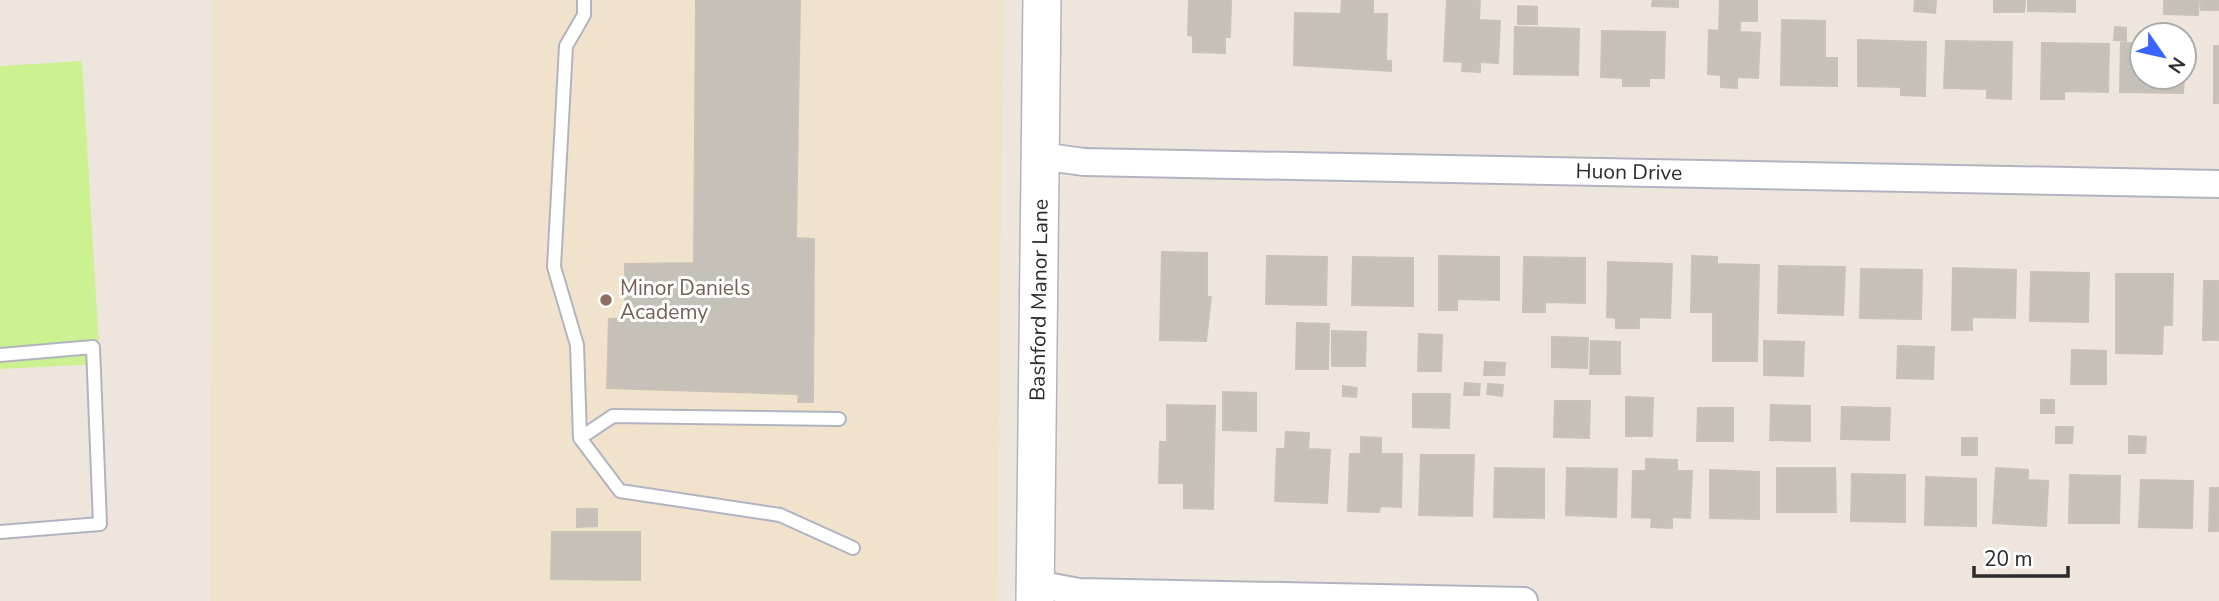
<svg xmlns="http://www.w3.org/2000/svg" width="2219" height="601" viewBox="0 0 2219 601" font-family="'Nunito Sans',sans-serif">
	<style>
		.education { fill: #f1e3cb }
		.pitch { fill: #cbf190 }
		.building { fill: #c6c1b8; stroke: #cac2b6; stroke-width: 2 }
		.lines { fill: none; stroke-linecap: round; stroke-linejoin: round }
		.lane-casing { stroke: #b1b4c0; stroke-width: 16 }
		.street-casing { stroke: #b1b4c0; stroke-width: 30 }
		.secondary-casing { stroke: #b1b4c0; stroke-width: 40 }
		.lane { stroke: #fff; stroke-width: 12 }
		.street { stroke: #fff; stroke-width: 26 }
		.secondary { stroke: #fff; stroke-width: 37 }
		.education-dot { fill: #8d6e63; stroke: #fff; stroke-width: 2.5 }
		.labels { text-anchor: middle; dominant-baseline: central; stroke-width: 6; stroke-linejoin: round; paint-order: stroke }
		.street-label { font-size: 21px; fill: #2c2c2c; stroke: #fff }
		.education-label { font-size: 21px; fill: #785e54; stroke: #fff; text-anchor: start }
	</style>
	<rect width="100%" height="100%" fill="#eee6dd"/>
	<!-- education -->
	<path class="education" d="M212,0H1004L997,601H210Z"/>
	<!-- pitch -->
	<path class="pitch" d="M82,61L100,364L0,369V66Z"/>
	<!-- building -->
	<path class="building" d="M696,0H800L796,238L814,239L813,402H798L799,395L795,394L607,388L609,319L625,318V264L694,263Z
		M1189,0H1231L1230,37H1225V53L1193,52V36L1188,35Z
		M1342,0L1373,1V14H1387L1386,61H1391V71L1294,65L1295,13L1341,14Z
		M1447,0H1480L1479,20L1500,21L1498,63L1480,62V72L1462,71L1463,62L1444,61Z
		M1653,0H1678V7L1652,6Z
		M1720,0H1757V21H1740V32L1760,33L1758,78L1737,77V88L1721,87V75L1708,74L1709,30L1719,31Z
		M1915,0H1936L1935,13L1914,11Z
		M1994,0H2025L2024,12H1994Z
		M2028,0H2075V12L2028,11Z
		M2164,0H2199L2198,15L2164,14Z
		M2201,0H2219V10H2201Z
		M1518,6L1537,7V24H1518Z
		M1782,20L1825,21V58H1837V86L1781,85Z
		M1515,27L1579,29L1578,75L1514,74Z
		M2115,27L2126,28V41L2114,40Z
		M1602,31L1665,32L1664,78H1649V86H1623V78L1601,77Z
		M1858,40L1926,42L1925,96L1901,95V87L1858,86Z
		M1946,41L2012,42L2011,99L1987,98V89L1944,88Z
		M2042,43L2109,44L2108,92L2064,91V99H2041Z
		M2121,43H2142V77H2184L2183,93L2120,92Z
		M2214,46H2219V103H2214Z
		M1162,252L1207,253V297H1211L1206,341L1160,340Z
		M1267,256L1327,257L1326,305L1266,304Z
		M1439,256L1499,257V300L1457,299V310H1439Z
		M1692,256L1717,257V264L1759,265L1757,361H1713V312H1691Z
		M1353,257L1413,258V306L1352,305Z
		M1524,257L1585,258V303L1545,302V312H1523Z
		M1608,262L1672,264L1670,318L1639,317V328H1616V318L1607,317Z
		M1779,266L1845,267L1843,315L1778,313Z
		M1953,268L2016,270L2015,318L1972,317V330H1952Z
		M1861,269L1922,270L1921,319L1860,318Z
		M2031,272L2089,273L2088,322L2030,321Z
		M2116,274H2173L2172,325H2163L2162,354L2116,353Z
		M2204,281H2219V340H2203Z
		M1297,323L1329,324L1328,369H1296Z
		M1332,331L1366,332L1365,366H1332Z
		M1419,334L1442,335L1441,371H1418Z
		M1552,337L1588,338L1587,368L1552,367Z
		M1591,341L1620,342V374H1590Z
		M1764,341L1804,342L1803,376L1764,375Z
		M1898,346L1934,347L1933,379L1897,378Z
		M2072,350L2106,351V384H2071Z
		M1485,362L1505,363L1504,375H1484Z
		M1465,383L1480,384L1479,395H1464Z
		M1488,384L1503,385L1502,396L1487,394Z
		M1343,386L1357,388L1356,397L1343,396Z
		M1223,392L1256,393V431L1223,430Z
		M1413,394H1450L1449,428L1413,427Z
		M1626,397L1653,398L1652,436H1626Z
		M2041,400H2054V413H2041Z
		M1555,401H1590L1589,438L1554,437Z
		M1167,405L1215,406L1213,509L1184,508V483H1159L1160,442H1167Z
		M1771,405L1810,406V441L1770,440Z
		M1842,407L1890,408L1889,440L1841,439Z
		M1698,408H1733V441H1697Z
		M2056,427H2073L2072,443H2056Z
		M1286,432L1309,433L1308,449L1330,450L1327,503L1275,501L1277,449H1285Z
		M2129,436L2146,437L2145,453H2129Z
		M1361,437L1381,438V454H1402L1401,507L1380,506L1379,512L1348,511L1350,454H1361Z
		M1962,438H1977V455H1962Z
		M1421,455H1474L1472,516L1419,515Z
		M1646,459L1677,460V471H1692L1690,518L1672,517V528L1651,527L1652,518L1632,517L1633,471H1646Z
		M1495,468L1544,469V518L1494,517Z
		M1567,468L1617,469L1616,517L1566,515Z
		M1777,468H1835L1836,512H1777Z
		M1996,468L2028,470V480L2048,481L2046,526L1993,523Z
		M1710,470L1759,472V519L1710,518Z
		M1852,474L1905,475V522L1851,521Z
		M2070,475L2120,476L2119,523H2069Z
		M1926,477L1976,479V526L1925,525Z
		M2141,480L2193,481L2192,528L2139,527Z
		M2210,488H2219V531H2209Z
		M577,509H597V526L577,527Z
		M552,532H640V580L551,579Z"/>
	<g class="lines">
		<defs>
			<path id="lane" d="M0,355L93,347L100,524L0,532
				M839,419L613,416L580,438L620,491L780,515L853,548
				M580,438L577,345L554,267L566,46L584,15V0"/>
			<path id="street" d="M1040,156L1084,162L2219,184
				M1036,584L1079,592L1524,601"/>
			<path id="secondary" d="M1035,601L1042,0"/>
		</defs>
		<!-- lane casing -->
		<use href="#lane" class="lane-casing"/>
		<!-- street casing -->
		<use href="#street" class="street-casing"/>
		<!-- secondary casing -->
		<use href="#secondary" class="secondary-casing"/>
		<!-- lane -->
		<use href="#lane" class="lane"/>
		<!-- street -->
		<use href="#street" class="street"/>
		<!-- secondary -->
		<use href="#secondary" class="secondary"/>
	</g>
	<!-- markers -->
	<circle class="education-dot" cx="606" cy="300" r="7"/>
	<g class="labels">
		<!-- street labels -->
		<g class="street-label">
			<text transform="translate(1629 172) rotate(1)">Huon Drive</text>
			<text transform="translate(1039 300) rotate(-89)">Bashford Manor Lane</text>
		</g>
		<!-- education labels -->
		<g class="education-label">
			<text x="620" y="288">Minor Daniels<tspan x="620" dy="24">Academy</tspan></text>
		</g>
	</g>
	<!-- north arrow -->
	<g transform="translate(2163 56) rotate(124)"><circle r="33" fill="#ffffff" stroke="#ababab" stroke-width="2"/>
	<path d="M0-5L12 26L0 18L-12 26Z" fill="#3964ff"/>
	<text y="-10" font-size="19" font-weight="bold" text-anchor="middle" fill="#2c2c2c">N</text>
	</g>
	<!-- scale -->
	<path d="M1974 566v10h94v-10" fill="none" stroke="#2c2c2c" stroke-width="3.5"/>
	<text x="1984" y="566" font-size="21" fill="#2c2c2c" stroke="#ffffff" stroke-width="5" paint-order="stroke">20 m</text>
</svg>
